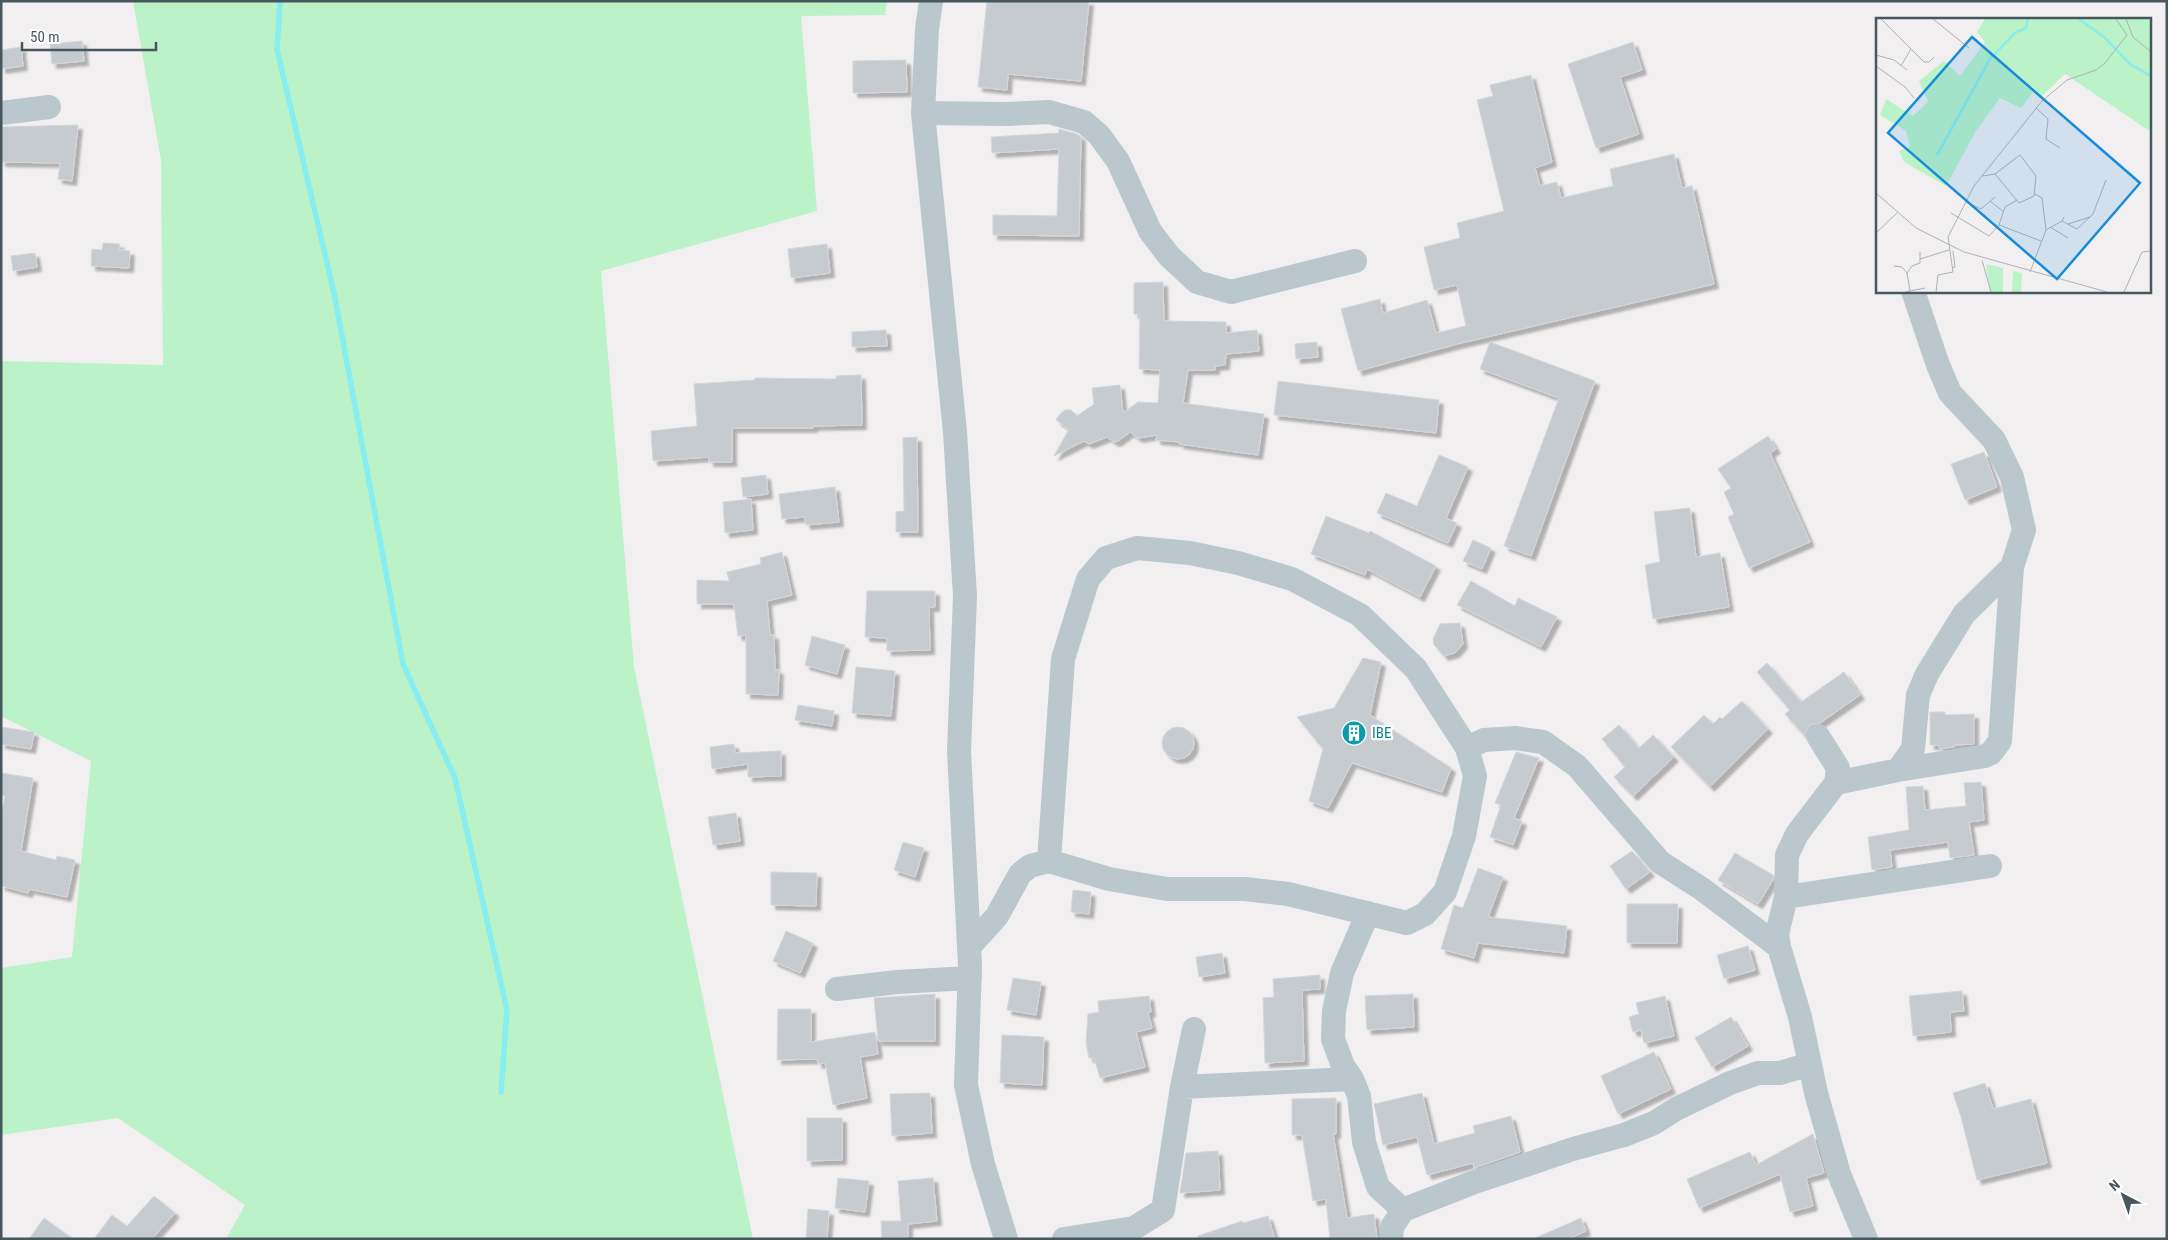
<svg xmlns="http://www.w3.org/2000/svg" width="2168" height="1240" viewBox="0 0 2168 1240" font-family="'Roboto Condensed',sans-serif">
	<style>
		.green { fill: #bbf2c7 }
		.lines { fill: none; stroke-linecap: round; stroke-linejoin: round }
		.stream { stroke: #86eef1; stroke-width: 5.5 }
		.building { fill: #c6cbcf; stroke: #d3d7db; filter: url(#shadow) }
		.minor { stroke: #bac7cd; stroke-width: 24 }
		.labels { text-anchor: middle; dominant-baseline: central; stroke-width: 4.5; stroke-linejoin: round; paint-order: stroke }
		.culture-label { font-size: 15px; fill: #0d838f; stroke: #fff; text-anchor: start }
		.inset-river { fill: none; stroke: #86eef1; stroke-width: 2.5 }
		.inset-road { fill: none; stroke: #adb2b6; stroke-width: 1 }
		.view { fill: #178dd7; fill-opacity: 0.15; stroke: #178dd7; stroke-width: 2.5 }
		.inset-edge { fill: none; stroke: #46575e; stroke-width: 2.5 }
	</style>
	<defs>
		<filter id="shadow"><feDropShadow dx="4.5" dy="4.5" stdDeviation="1" flood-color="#0004"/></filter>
	</defs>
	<rect width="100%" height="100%" fill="#f2eff0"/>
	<!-- green -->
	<path class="green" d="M133,1H887L885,15L801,16L817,211L601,271L634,667L753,1239H226L245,1205L118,1118L1,1135V968L72,957L91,761L1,716V361L163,365L161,160Z"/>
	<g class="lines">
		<!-- stream -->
		<path class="stream" d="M280,1L277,49L334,293L403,664L455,778L507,1010L501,1092"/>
	</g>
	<!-- building -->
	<path class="building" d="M987,1H1089L1081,81L1008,74L1007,90L978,87Z
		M82,41L84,61L52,64L50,44Z
		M1633,42L1642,70L1620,77L1639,134L1596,148L1568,64Z
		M21,47L23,66L1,69V50Z
		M906,60L907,92L853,93V61Z
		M1531,75L1552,162L1535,168L1540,186L1557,182L1561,198L1613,186L1610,169L1674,154L1682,188L1692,186L1714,284L1457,344L1358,371L1341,309L1380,299L1383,313L1427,300L1436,333L1466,326L1457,285L1434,290L1424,247L1460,238L1457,223L1504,211L1477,100L1493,96L1490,85Z
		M78,125L72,181L58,179L60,163L1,162V127Z
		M1059,129L1077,134L1081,137L1079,236L993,235V215L1057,216L1059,149L992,153L991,137L1059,133Z
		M103,243L120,244L119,250L130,251L129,268L91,266L92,249L102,250Z
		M827,244L830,273L791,278L788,249Z
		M35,253L37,267L13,271L11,256Z
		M1163,282L1164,321L1226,322V333L1257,330L1259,351L1226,354L1225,365L1215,366V370H1188L1183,403L1264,414L1258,455L1179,444L1180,442L1156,440L1157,435L1138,438L1130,432L1118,441L1114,442L1107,437L1089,444L1084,441L1054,456L1069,429L1056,420L1060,414L1065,410H1071L1077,416L1094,404L1092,388L1120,385L1123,413L1138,402L1158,403L1160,370L1139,369L1140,314H1134V283Z
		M886,330L887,346L852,347V332Z
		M1317,342L1318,357L1296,359L1295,344Z
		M1490,342L1595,381L1531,556L1504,546L1559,398L1480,369Z
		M861,375L862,425L813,426V428H732V462H709V457L653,461L651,431L697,426L694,384L755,380V378L836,379V376Z
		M1278,381L1439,400L1436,433L1274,415Z
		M1768,436L1776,449L1770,453L1810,542L1749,568L1728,517L1734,514L1724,492L1731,488L1718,469Z
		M917,437L918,532H896V512L904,511L903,438Z
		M1984,452L1997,487L1965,500L1951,464Z
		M1439,455L1468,467L1446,518L1457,523L1448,543L1377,513L1386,493L1417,506Z
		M766,475L768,494L743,497L741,478Z
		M835,487L839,522L806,525L805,517L782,519L779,494Z
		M751,499L753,530L725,533L723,502Z
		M1690,508L1696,557L1720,553L1729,607L1653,619L1645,565L1660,562L1654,512Z
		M1326,516L1369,533L1370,531L1436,566L1420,597L1367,569L1365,575L1311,554Z
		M1473,540L1491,548L1482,569L1463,561Z
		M782,552L792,595L767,601L770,635H774L775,670H779L778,695L746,694V635L738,636L734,604H697V580L729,581L727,572L761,564L760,558Z
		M1471,581L1515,606L1518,598L1557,617L1541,647L1457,605Z
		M867,591H935V607H929L930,650L887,651V638L865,637Z
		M1460,623L1463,644L1455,653L1444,656L1434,645L1433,639L1440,624Z
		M812,636L845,645L837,674L805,665Z
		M1363,658L1381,662L1370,715L1451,768L1442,792L1352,763L1328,808L1309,801L1323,749L1297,717L1334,708Z
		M1767,663L1801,702L1844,672L1860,695L1820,723L1810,725L1804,735L1785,714L1790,710L1757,672Z
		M856,667L895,671L891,716L852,713Z
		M1742,701L1768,729L1710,787L1671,747L1704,715L1713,724L1720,717L1722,719Z
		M798,705L834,711L832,726L795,720Z
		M1930,712H1945V715L1974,714V744L1954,745V747L1945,748L1940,749L1939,745H1930Z
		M1619,725L1639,748L1653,735L1674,757L1633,796L1614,777L1625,767L1602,739Z
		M1162 743a16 16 0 1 1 32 0a16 16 0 1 1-32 0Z
		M1,727L34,732L31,749L1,744Z
		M734,744L735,753L781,751V776L748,777V764L712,769L710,747Z
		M1516,752L1539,758L1514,818L1522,821L1513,845L1490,837L1501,805L1495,803Z
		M1,773L33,778L21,851L56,860L57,856L75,860L67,897L29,889L28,893L1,886V816L5,796L1,795Z
		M1981,782L1984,820L1969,822L1974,855L1950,858L1948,842L1890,850L1892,867L1872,870L1868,837L1909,830L1906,787L1923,786L1925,810L1966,806L1964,783Z
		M736,813L740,841L713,845L708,817Z
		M903,842L924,848L915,877L894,870Z
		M1632,851L1650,872L1626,889L1610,866Z
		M1735,853L1773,875V880L1758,904L1718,880Z
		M1478,868L1503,877L1488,917L1567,926L1564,953L1478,943L1474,958L1441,949L1454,905L1463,908Z
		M771,872L817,873L816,906L771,905Z
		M1073,890L1091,892L1089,914L1071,912Z
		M1627,904H1678L1677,943H1627Z
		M786,931L813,943L800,973L773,961Z
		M1748,946L1755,970L1724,979L1717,955Z
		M1222,953L1225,973L1199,977L1196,957Z
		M1320,975V989L1302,990L1304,1061L1265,1063L1263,998L1274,997L1273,979Z
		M1013,978L1041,982L1036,1015L1007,1010Z
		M1962,991L1964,1011L1950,1012L1951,1032L1913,1036L1909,996Z
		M935,994V1041H878L874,998Z
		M1413,994L1414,1027L1367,1030L1365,996Z
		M1149,996L1151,1012L1148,1013L1152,1028L1136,1032L1145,1067L1100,1078L1094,1057L1089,1058L1086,1042L1088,1014L1099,1012L1098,1001Z
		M1665,996L1674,1036L1644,1043L1641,1030L1633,1032L1629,1017L1639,1014L1636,1003Z
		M778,1009H811V1042L875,1032L878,1054L860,1057L867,1098L833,1105L825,1063L818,1064L817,1059L777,1060Z
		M1731,1017L1748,1046L1712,1067L1695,1038Z
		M1002,1035L1044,1037L1042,1085L1000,1083Z
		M1654,1052L1671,1089L1618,1114L1601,1076Z
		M1985,1083L1993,1109L2031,1099L2047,1163L1977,1180L1961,1117L1953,1093Z
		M930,1093L932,1133L892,1136L890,1094Z
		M1422,1093L1434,1144L1475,1133L1473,1126L1511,1116L1520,1152L1474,1168L1473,1163L1427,1175L1417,1137L1383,1145L1374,1104Z
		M1336,1098V1134H1333L1347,1218L1374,1214L1377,1239H1330L1326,1199L1313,1201L1302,1135H1292V1099Z
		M807,1118H842V1160L807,1161Z
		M1813,1134L1824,1173L1806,1178L1813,1206L1790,1212L1780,1174L1699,1208L1687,1179L1750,1152L1756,1165Z
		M1218,1151L1220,1190L1180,1193L1186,1153Z
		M838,1178L869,1181L865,1212L835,1208Z
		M933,1178L937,1221L908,1224V1237L882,1238L881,1221H901L898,1181Z
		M154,1196L175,1213L152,1239H94L112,1215L127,1226Z
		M808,1209L829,1211L827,1239H806Z
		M1268,1216L1275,1239H1198V1236L1242,1221L1243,1223Z
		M44,1218L73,1239H29Z
		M1581,1218L1586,1231L1568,1239H1533Z"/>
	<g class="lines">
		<!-- minor -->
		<path class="minor" d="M931,1L927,29L923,113L955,432L965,596L959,751L970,966L966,1085L983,1164L1006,1239
			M1,113L49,107
			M923,113L1007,114L1049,112L1084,122L1099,135L1118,161L1150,231L1169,256L1197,282L1231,292L1355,261
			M1818,736L1838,768L1836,783L1797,834L1787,855L1786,897L1777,934L1779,947L1800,1017L1816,1093L1839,1174L1866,1239
			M1467,748L1484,740L1515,738L1543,742L1577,766L1660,862L1702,889L1779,947
			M1898,770L1913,749L1918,695L1927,674L1964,614L2012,567
			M1836,783L1898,770L1985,756L1991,753L2000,741L2012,567L2024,530L2012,477L1994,440L1950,393L1938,365L1913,291
			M1786,897L1990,866
			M1368,913L1342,973L1334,1011L1333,1039L1343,1066L1352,1079L1359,1096L1364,1142L1378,1187L1403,1210
			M969,947L997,916L1020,874L1030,866L1049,861L1109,879L1167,889H1245L1288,894L1407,923L1425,914L1445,892L1464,836L1475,776L1467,748L1416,669L1360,615L1292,579L1238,563L1190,553L1137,548L1106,558L1088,579L1063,659L1049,861
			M837,989L897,982L970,978
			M1182,1087L1352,1079
			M1064,1239L1134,1228L1163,1210L1182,1087L1194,1029
			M1391,1239L1392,1227L1403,1210L1472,1183L1573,1149L1624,1135L1654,1123L1676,1109L1730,1083L1758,1073H1780L1810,1064"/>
	</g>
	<!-- icons -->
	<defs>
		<symbol id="building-disc" viewBox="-11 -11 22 22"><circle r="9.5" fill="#0f9aa8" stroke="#fff"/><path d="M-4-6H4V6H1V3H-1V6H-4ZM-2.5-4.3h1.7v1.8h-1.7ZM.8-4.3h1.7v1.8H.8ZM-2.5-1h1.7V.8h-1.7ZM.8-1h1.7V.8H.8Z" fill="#fff"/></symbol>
	</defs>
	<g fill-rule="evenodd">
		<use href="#building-disc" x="1340" y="719" width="28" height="28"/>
	</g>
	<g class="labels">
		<!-- culture labels -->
		<g class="culture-label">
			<text x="1372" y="733">IBE</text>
		</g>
	</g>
	<!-- overview -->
	<g transform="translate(1876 18)">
		<rect width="275" height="275" fill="#f2eff0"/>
		<path d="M109,1H275V114L189,56L164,80L157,74L145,90L124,80L100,113L70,168L28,144L23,133L34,129L30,113L4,97L10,81L37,98L52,84L43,63L68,43L84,58L109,24L101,14ZM110,246L127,250V274H114ZM137,253L146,255L145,274H136Z" fill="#bbf2c7"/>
		<path class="inset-river" d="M203,1L228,19L254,46L275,58M61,137L114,41L140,14L150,10L152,1"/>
		<path class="inset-road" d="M5,1L48,44H53L58,39M57,1L93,30M250,1L257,19L274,33M0,37L18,42L31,52M0,48L29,69L38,80M25,48L35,31M160,90L172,101L170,121L184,130M107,158L119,156L144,137L160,158L158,178L143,185L119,156M0,175L40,210L88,234L231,274M159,176L166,180L170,212M114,183L128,194M90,184L105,191L119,179M75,195L113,218L123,207M186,203L201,211L217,196L230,162M192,206L214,199M123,207L165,223M123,207L129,189L141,182M174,209L192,220M0,215L21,195M44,241L73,232M106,242L115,274M18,248L26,249L31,255M76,250L79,249L77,233M154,254L170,212L186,203L188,199M34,273L31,255L36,248L44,245V234M29,274L49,270M60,274L62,257L77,254L72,219L98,168L166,83L191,62L220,52L229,45L251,17L240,1M248,274L266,234L275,233"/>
		<path class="view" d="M96,19L264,165L181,261L12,115Z"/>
		<rect width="275" height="275" class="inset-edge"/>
	</g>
	<!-- border -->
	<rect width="2168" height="1240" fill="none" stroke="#46575e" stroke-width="5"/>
	<!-- north arrow -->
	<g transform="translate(2123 1195) rotate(319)" stroke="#ffffff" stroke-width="4" paint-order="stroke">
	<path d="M0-4L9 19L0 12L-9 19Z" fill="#46575e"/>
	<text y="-8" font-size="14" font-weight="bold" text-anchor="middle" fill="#46575e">N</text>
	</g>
	<!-- scale -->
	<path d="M22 42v8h134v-8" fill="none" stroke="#46575e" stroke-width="2.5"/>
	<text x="30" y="42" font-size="15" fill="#46575e" stroke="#ffffff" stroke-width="4" paint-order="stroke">50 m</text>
</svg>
